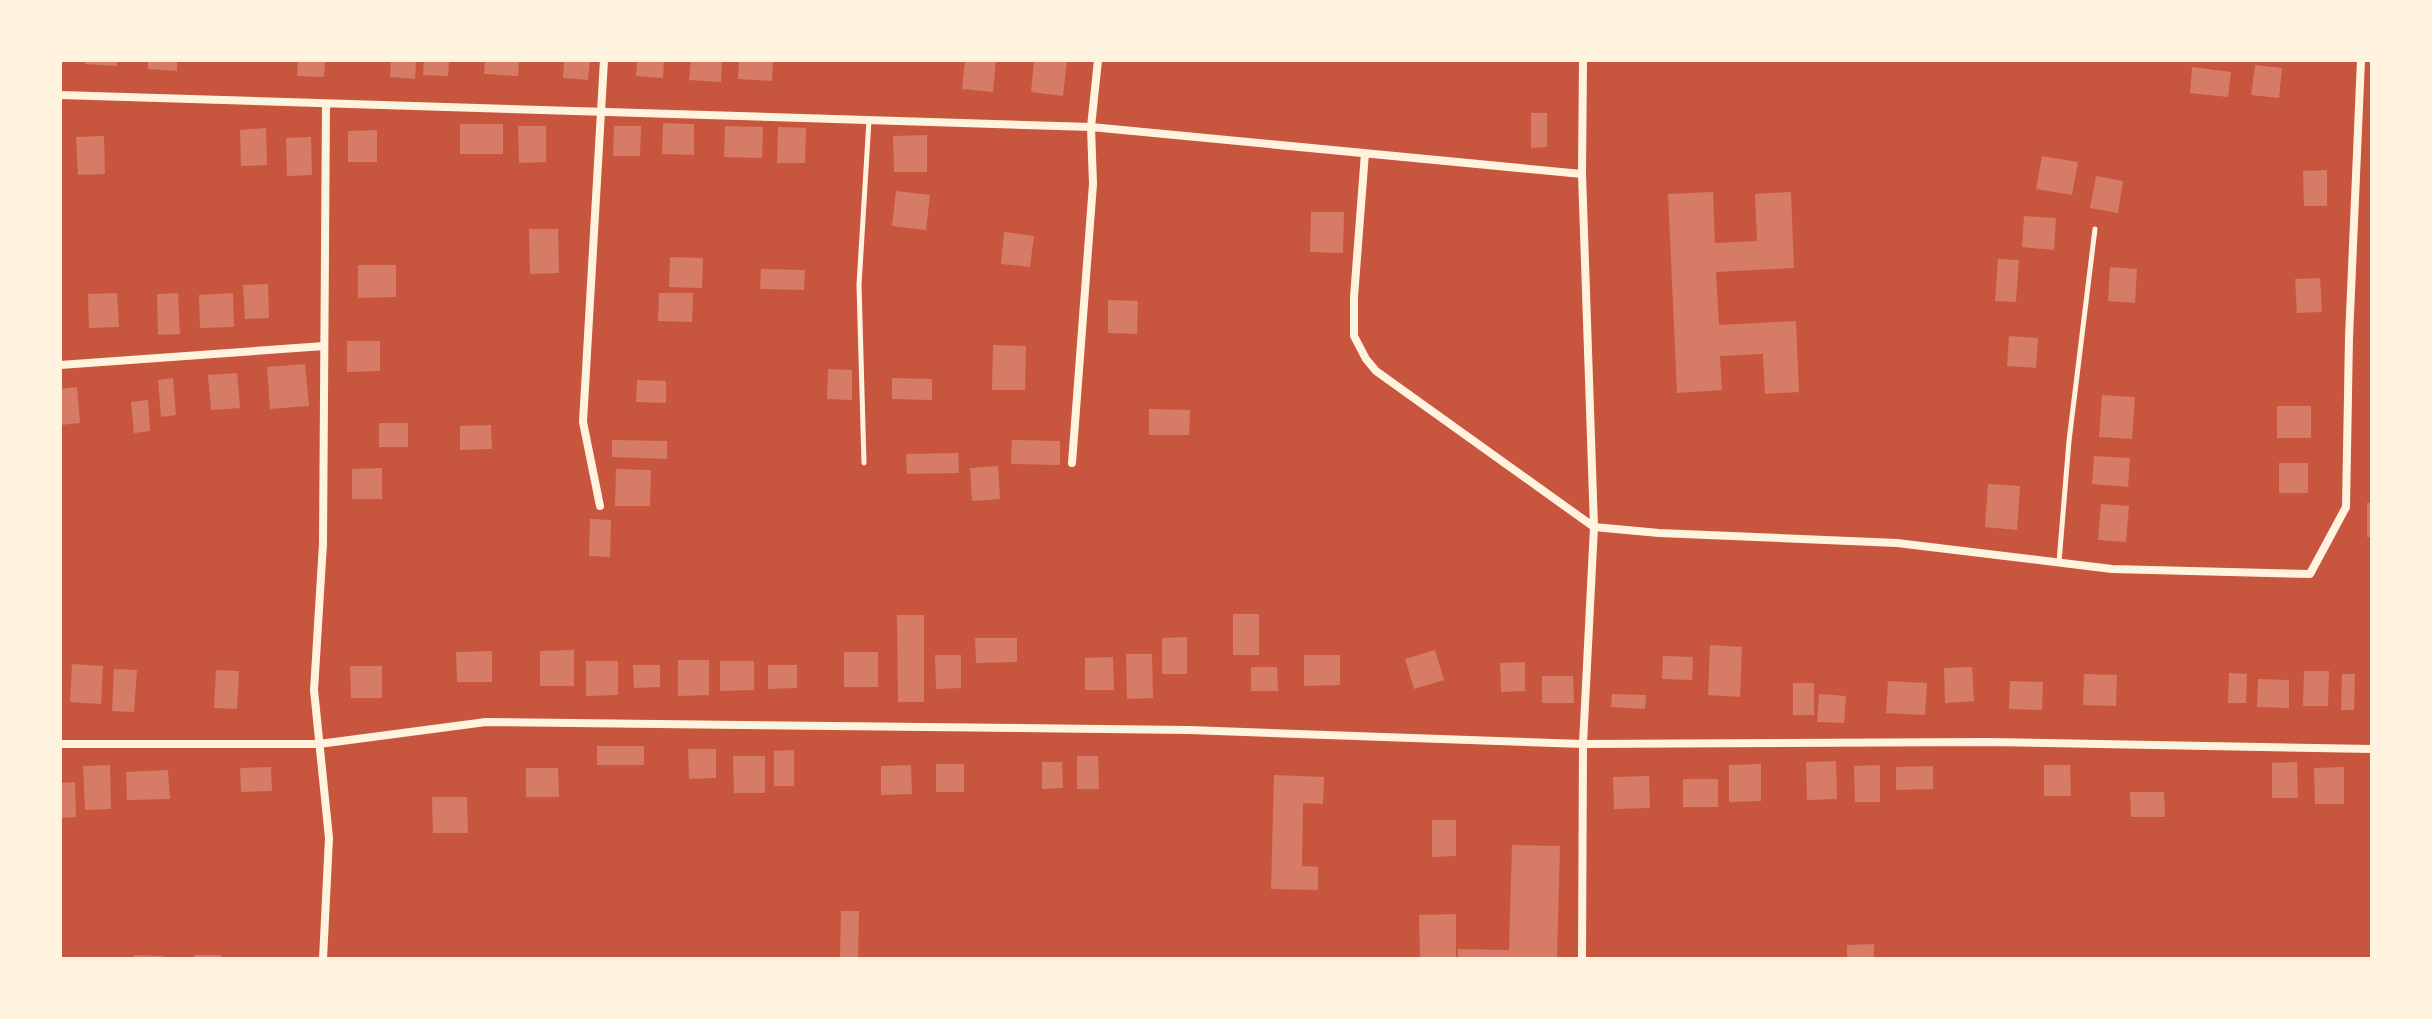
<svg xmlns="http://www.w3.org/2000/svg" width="2432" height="1019" viewBox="0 0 2432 1019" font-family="'Roboto Condensed',sans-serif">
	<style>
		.building { fill: #d67c66 }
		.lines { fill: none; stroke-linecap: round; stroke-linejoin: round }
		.service { stroke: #fff3e0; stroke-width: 5 }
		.minor { stroke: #fff3e0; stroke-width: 8 }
	</style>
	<rect width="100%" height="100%" fill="#c8553d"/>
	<!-- building -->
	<path class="building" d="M85,60H117V66L85,64Z
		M148,60H177V71L148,69Z
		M298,60H325L324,77L297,76Z
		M391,60H416L415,79L390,77Z
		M424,60H449L448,76L423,75Z
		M485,60H519L518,76L484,74Z
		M564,60H590L588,80L563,78Z
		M637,60H664L663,78L636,76Z
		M691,60H722L721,82L689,80Z
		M739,60H773L772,81L738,79Z
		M965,60H996L993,92L962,89Z
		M1034,60H1067L1063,96L1031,92Z
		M2255,65L2282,68L2279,98L2251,95Z
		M2192,67L2231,72L2228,97L2190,93Z
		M1531,113H1547V147L1531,148Z
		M663,123L694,124V155L662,154Z
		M460,124H503V154H460Z
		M518,126H546V162L519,163Z
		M614,126H641L640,156H613Z
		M725,126L763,127L762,158L724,157Z
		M778,127L806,128L805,163H777Z
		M266,128L267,165L241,166L240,130Z
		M377,130V162H348V131Z
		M927,135V172H894L893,136Z
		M104,136L105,174L78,175L76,137Z
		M311,137L312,175L287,176L286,138Z
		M2042,156L2078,162L2072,195L2036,189Z
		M2327,170V206H2304L2303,171Z
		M2096,176L2123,181L2118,213L2090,208Z
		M896,191L930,195L926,230L892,226Z
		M1713,192L1715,243L1757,241L1755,194L1791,192L1794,268L1716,272L1719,325L1796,321L1799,392L1765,394L1763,354L1720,356L1722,390L1677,393L1668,194Z
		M1311,212H1344L1343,253L1310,252Z
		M2024,216L2056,218L2054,250L2022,247Z
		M529,229H558L559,273L530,274Z
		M1004,232L1034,236L1030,267L1001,264Z
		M670,257L703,258L702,288L669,287Z
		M1998,259L2019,260L2016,302L1995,301Z
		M358,265H396V297L358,298Z
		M2110,267L2137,269L2135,303L2108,301Z
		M761,269L805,270L804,290L760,289Z
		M2320,278L2322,312L2297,313L2295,279Z
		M268,284L269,318L245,319L243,285Z
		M117,293L119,327L89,328L88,294Z
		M178,293L180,334L158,335L157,294Z
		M233,293L234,327L200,328L199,295Z
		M659,293H693L692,322L658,321Z
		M1108,300L1138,301L1137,334L1108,333Z
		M2009,336L2038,338L2036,368L2007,366Z
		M347,341H380V371L347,372Z
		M993,345L1026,346L1025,390H992Z
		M305,364L309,406L270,409L267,367Z
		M828,369L852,370V400L827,399Z
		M237,373L240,408L211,410L208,375Z
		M173,378L176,415L161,417L158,380Z
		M892,378L932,379V400L892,399Z
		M637,380L666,381V403L636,402Z
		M77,387L80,423L60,425V389Z
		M2102,395L2135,397L2132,439L2099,437Z
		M148,400L150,431L134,433L131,402Z
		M2277,406H2311V438H2277Z
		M1149,409L1190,410L1189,435H1149Z
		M379,423H408V447H379Z
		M491,425L492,449L460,450V426Z
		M612,440L667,441V459L612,457Z
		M1012,440L1060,441V465L1011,464Z
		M958,453L959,473L907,474L906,454Z
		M2094,456L2130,458L2128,487L2092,484Z
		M2279,463H2308V493H2279Z
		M998,466L1000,499L972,501L970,468Z
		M382,468V499H352V469Z
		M616,469L651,470L650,506H615Z
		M1988,484L2020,486L2017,530L1985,527Z
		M2367,503H2372V537H2367Z
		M2101,504L2129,506L2126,542L2098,540Z
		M590,519L611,520L610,557L589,556Z
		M1233,614H1259V655H1233Z
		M897,615H924V702H898Z
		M1187,637V674H1162V638Z
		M975,638H1017V662L976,663Z
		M1710,645L1742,647L1740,697L1708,695Z
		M574,650V686H540V651Z
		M1435,650L1444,680L1414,689L1405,659Z
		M492,651V682H457L456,652Z
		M844,652H878V687H844Z
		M1126,654H1152L1153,698L1127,699Z
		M935,655H961V688L936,689Z
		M1304,655H1340V685L1304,686Z
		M1663,656L1693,657L1692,680L1662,679Z
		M1113,657L1114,690H1085V658Z
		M678,660H709V695L678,696Z
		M586,661H618V695L586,696Z
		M720,661H754V690L720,691Z
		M1525,662V691L1501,692L1500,663Z
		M72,664L103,666L101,704L70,702Z
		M633,665H660V687L634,688Z
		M768,665H797V688L768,689Z
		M350,666H382V698H351Z
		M1251,667H1277L1278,691H1251Z
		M1972,667L1974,701L1945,703L1944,668Z
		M114,669L137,670L134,712L112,711Z
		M216,670L239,671L237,709L214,708Z
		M2304,671H2329L2328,706H2303Z
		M2229,673L2247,674L2246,703H2228Z
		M2084,674L2117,675L2116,706L2083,705Z
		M2342,674H2355L2354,710H2341Z
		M1542,676H1573L1574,703H1542Z
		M2258,679L2289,680V708L2257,707Z
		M1888,681L1927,683L1925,715L1886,713Z
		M2010,681L2043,682L2042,710L2009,709Z
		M1793,683H1814V715H1793Z
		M1612,694L1646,695L1645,709L1611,707Z
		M1819,694L1846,696L1844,723L1817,722Z
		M597,746H644V765H597Z
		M688,749H716V778L689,779Z
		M794,750V786H774V751Z
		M733,756H765V793H734Z
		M1077,756H1098L1099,789H1077Z
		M1836,761L1837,799L1807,800L1806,762Z
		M1042,762H1062L1063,788L1042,789Z
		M2297,762L2298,798H2272V763Z
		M936,764H964V792H936Z
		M1761,764V801L1729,802V765Z
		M110,765L111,809L85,810L83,766Z
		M911,765L912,794L881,795V766Z
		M1880,765V802H1855L1854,766Z
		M2044,765H2070L2071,796H2044Z
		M1933,766V789L1896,790V767Z
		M271,767L272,791L241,792L240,768Z
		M2344,767V804H2315L2314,768Z
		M526,768H558L559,797H526Z
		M168,770L170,799L127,800L126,772Z
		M1274,775L1324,777L1323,804L1303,803L1302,866L1318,867V890L1271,889Z
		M1649,776L1650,808L1614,809L1613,777Z
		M1683,779H1718V807H1683Z
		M75,782L76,817L60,818V783Z
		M2130,792H2164L2165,817H2131Z
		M432,797H467L468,833H433Z
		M1432,820H1456V856L1432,857Z
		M1512,845L1560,846L1557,959H1458V949L1509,950Z
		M841,911H859L858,959H840Z
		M1456,914V959H1420L1419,915Z
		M1874,944V959H1847V945Z
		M134,955L163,956V959H134Z
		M194,955H221V959H194Z"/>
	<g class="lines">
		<!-- service -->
		<path class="service" d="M864,463L859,285L869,120
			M2059,562L2069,441L2095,229"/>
		<!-- minor -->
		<path class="minor" d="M60,95L1091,127L1582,174
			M1365,153L1354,297V336L1366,359L1376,371L1594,527L1659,533L1897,543L2112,569L2310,574L2346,507L2349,338L2361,60
			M60,365L324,346
			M1072,463L1093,184L1091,127L1098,60
			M600,506L583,422L604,60
			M60,744H319L486,722L1189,730L1583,744L1987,742L2372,749
			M323,959L329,838L314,690L323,544L326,104
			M1582,959L1583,744L1594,527L1582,174L1583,60"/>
	</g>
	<!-- border -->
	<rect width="2432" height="1019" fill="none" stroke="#fff3e0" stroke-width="124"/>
</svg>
